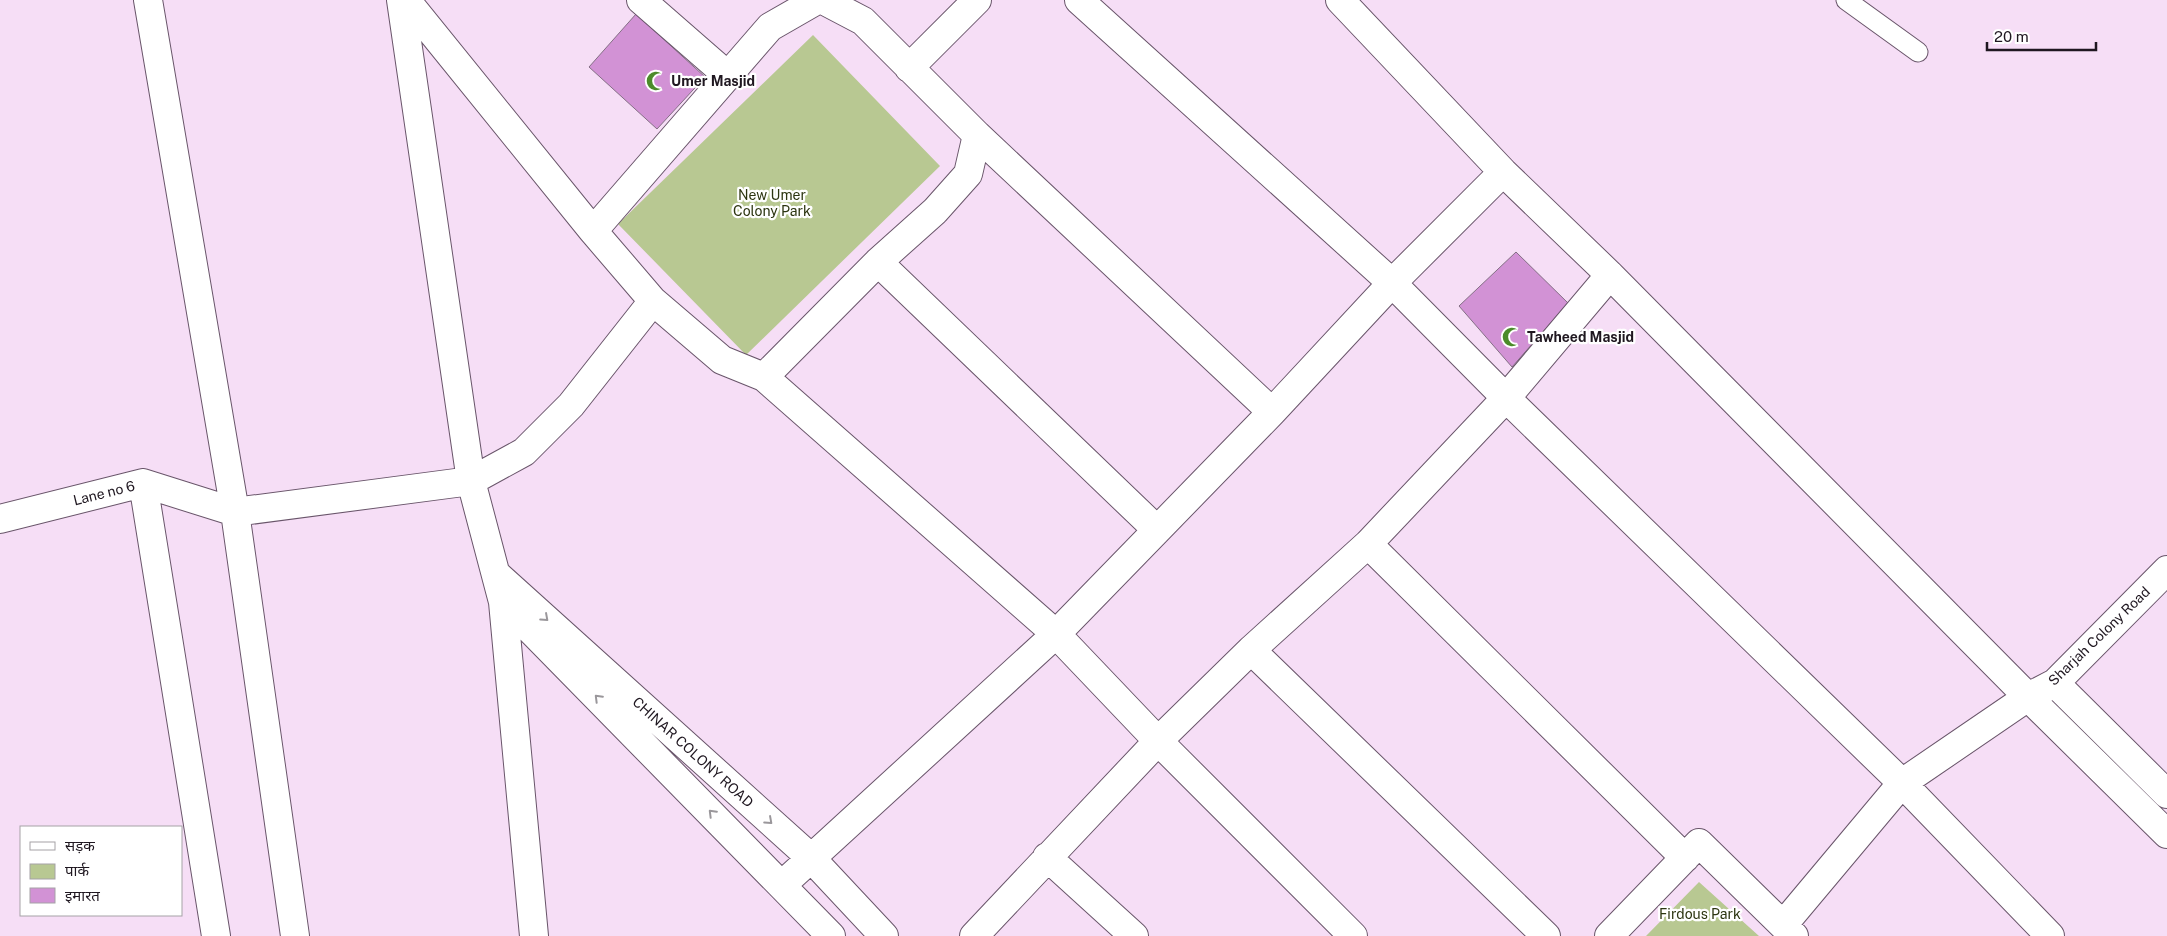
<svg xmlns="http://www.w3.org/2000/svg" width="2167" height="936" viewBox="0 0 2167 936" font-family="'Public Sans','Noto Sans Devanagari',sans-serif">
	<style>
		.green { fill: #b8c892 }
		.building { fill: #d292d5; stroke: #846f85 }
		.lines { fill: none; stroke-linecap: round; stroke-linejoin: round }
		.service-casing { stroke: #69556a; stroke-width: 21 }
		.minor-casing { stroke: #69556a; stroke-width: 30 }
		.service { stroke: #fff; stroke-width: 19 }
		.minor { stroke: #fff; stroke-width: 28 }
		.oneway { stroke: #9a979b }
		.labels { text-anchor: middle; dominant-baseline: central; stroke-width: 4.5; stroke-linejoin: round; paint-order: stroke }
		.poi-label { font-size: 14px; font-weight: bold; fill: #1f1720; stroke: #fff; text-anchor: start }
		.park-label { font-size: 14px; fill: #2c3510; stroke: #fff }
		.street-label { font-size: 14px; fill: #1f1720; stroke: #fff }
	</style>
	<rect width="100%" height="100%" fill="#f6def6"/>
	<!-- green -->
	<path class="green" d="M813,35L940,166L746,355L618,224Z
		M1699,882L1759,936H1646Z"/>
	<!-- building -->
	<path class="building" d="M636,14L705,77L657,129L589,67Z
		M1516,252L1568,303L1512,367L1459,306Z"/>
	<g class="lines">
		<defs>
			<path id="service" d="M1846,0L1918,52"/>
			<path id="minor" d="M148,0L235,512L295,936
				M401,0L471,481L503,602L534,936
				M406,0L593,231
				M641,0L727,75
				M817,0L770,27L593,231L653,301L722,360L764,377L878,262L935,211L968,174L977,135L863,21L823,0
				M1079,0L1392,283L1506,398L1902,783L2050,936
				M1340,0L1503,172L1610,275L2028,697L2167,834
				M909,68L977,0
				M977,135L1272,412
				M878,262L1156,529
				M764,377L1056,634L1158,741L1353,936
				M143,483L216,936
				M0,519L143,483L235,512L471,481L524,452L571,405L653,301
				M1368,544L1685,858
				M496,574L811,858L884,936
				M515,614L831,936
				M1251,650L1546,936
				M2055,683L2167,794
				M1047,857L1134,936
				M783,884L1056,634L1272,412L1392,283L1503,172
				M1783,925L1902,783L2028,697L2055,683L2167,570
				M974,936L1158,741L1251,650L1368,544L1506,398L1610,275
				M1609,936L1699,843L1794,936"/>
		</defs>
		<!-- service casing -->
		<use href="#service" class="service-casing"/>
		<!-- minor casing -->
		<use href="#minor" class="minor-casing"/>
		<!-- service -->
		<use href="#service" class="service"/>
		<!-- minor -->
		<use href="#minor" class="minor"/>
	</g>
	<!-- one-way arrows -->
	<defs><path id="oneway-chevron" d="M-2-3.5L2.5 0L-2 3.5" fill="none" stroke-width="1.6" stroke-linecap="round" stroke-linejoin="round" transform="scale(1.25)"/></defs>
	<g class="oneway">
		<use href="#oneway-chevron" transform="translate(545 618) rotate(42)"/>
		<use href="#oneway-chevron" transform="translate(598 698) rotate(-135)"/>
		<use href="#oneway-chevron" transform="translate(712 813) rotate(-135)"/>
		<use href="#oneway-chevron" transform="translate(769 821) rotate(42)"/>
	</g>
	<!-- icons -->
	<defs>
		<symbol id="mosque-bare" viewBox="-9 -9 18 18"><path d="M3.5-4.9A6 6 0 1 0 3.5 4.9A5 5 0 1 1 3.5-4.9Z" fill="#4c8b2b" stroke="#fff" stroke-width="2.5" paint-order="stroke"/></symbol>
	</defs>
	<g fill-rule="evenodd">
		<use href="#mosque-bare" x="642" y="67" width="28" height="28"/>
		<use href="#mosque-bare" x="1498" y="323" width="28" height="28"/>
	</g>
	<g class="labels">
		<!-- poi labels -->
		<g class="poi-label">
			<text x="671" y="81">Umer Masjid</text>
			<text x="1527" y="337">Tawheed Masjid</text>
		</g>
		<!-- park labels -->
		<g class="park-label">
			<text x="772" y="195">New Umer<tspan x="772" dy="16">Colony Park</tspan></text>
			<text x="1700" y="914">Firdous Park</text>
		</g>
		<!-- street labels -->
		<g class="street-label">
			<text transform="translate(104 493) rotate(-14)">Lane no 6</text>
			<text transform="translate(2099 636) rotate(-44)">Sharjah Colony Road</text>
			<text transform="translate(693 752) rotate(42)">CHINAR COLONY ROAD</text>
		</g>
	</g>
	<!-- legend -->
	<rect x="20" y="826" width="162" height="90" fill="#ffffff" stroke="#a5a2a6"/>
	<rect x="30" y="842" width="25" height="8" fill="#ffffff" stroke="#a5a2a6"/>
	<text x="65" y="851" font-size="15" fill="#1f1720">सड़क</text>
	<rect x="30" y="864" width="25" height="15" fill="#b8c892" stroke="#a5a2a6"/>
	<text x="65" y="876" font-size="15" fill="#1f1720">पार्क</text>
	<rect x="30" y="888" width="25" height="15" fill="#d292d5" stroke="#a5a2a6"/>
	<text x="65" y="901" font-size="15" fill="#1f1720">इमारत</text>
	<!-- scale -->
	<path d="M1987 42v8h109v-8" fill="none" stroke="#1f1720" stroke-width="2.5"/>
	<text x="1994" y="42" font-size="15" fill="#1f1720" stroke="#ffffff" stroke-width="4" paint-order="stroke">20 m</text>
</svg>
